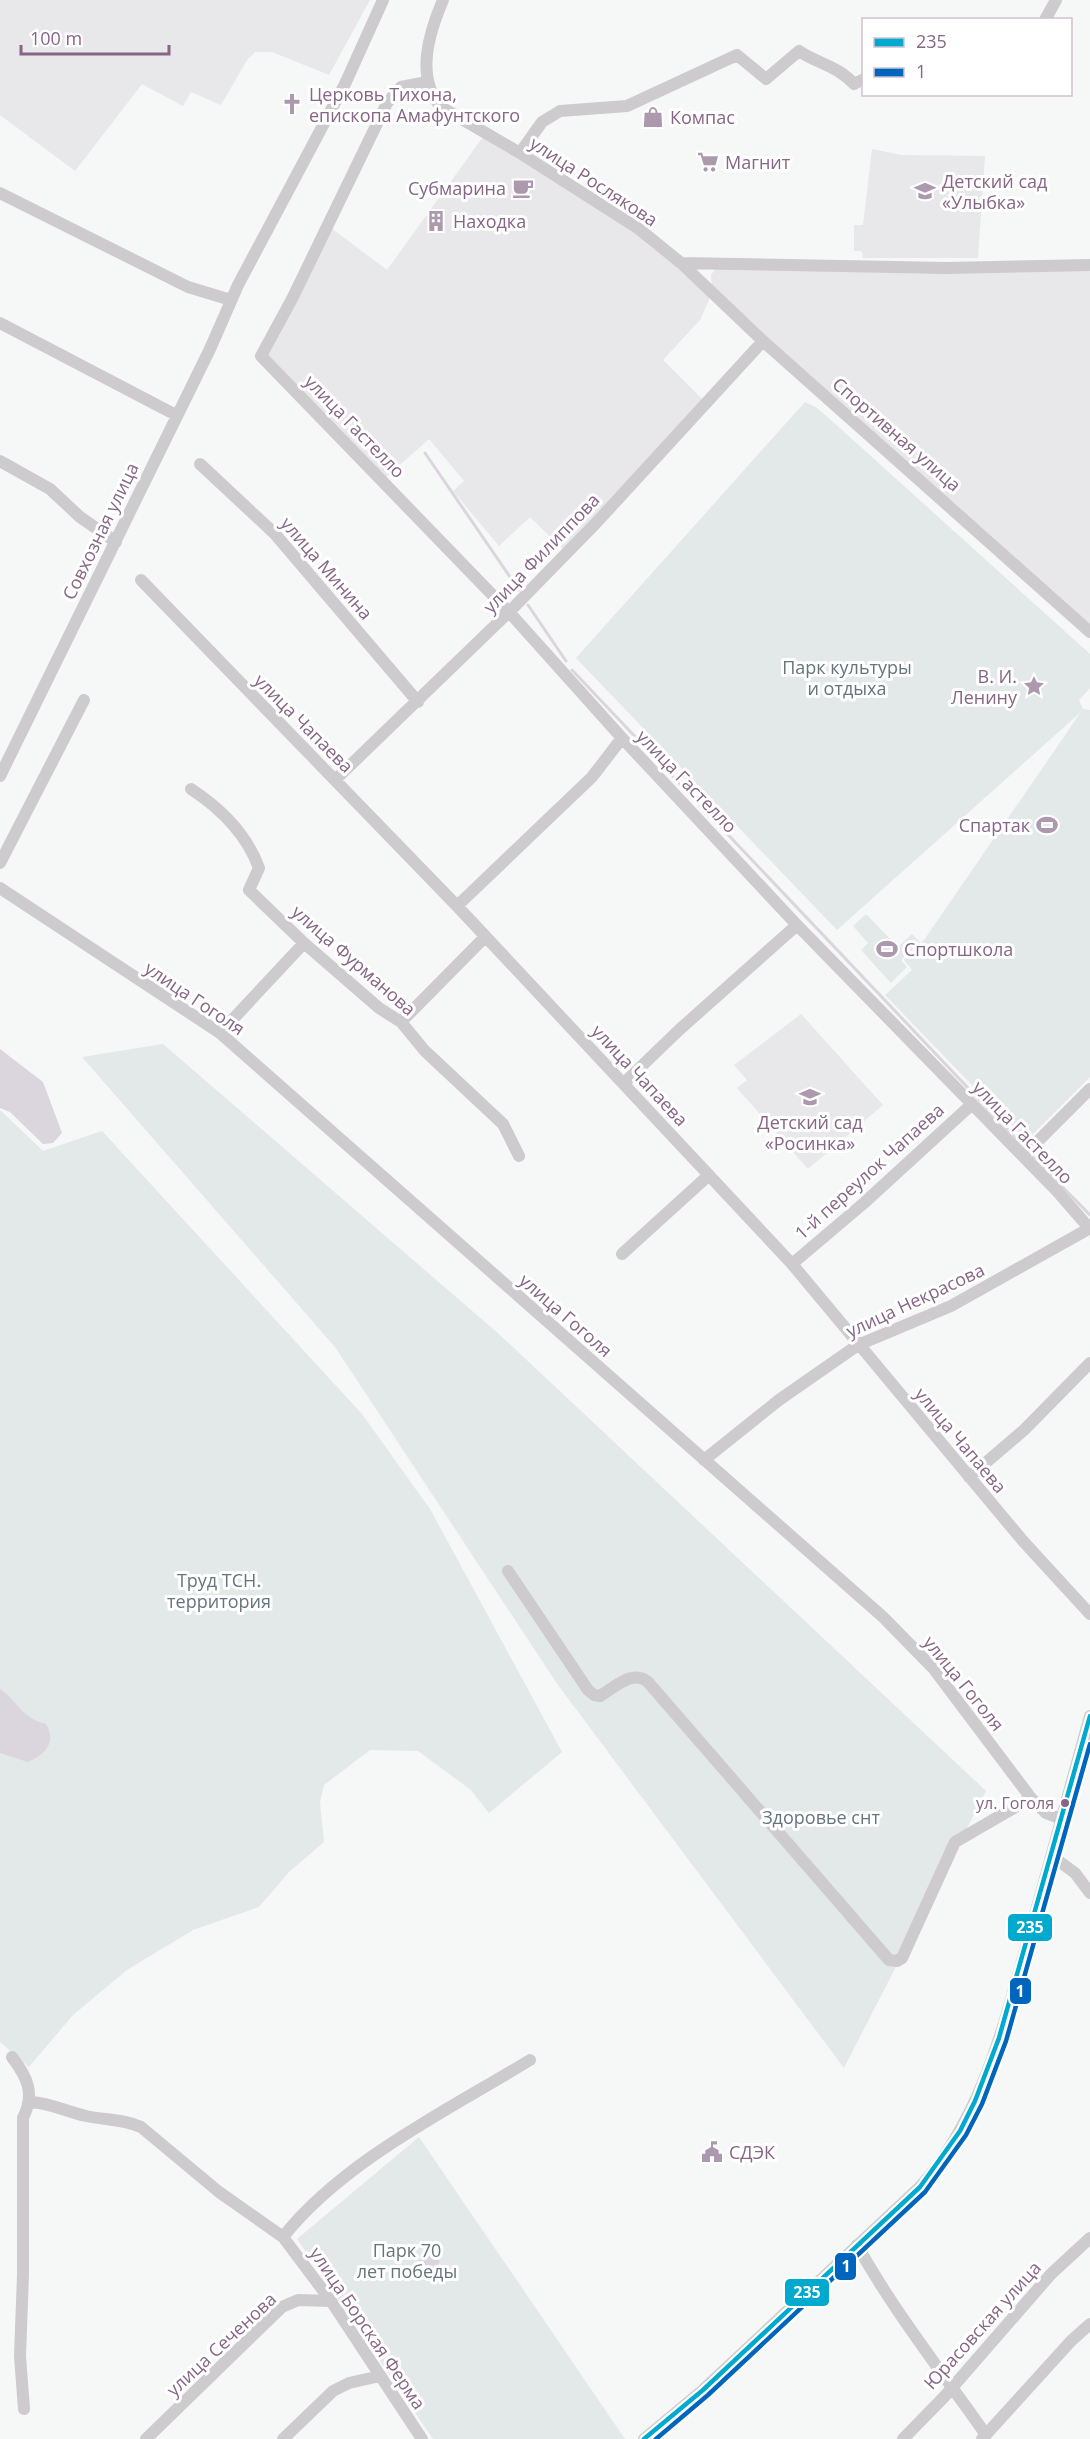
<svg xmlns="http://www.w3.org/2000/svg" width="1090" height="2439" viewBox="0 0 1090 2439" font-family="'Open Sans',sans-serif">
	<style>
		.built { fill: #e8e7e9 }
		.green { fill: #e3e8e9 }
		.water { fill: #dbd5de }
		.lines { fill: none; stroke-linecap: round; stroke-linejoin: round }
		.stream { stroke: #dbd5de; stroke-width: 3 }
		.minor { stroke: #cdcbcd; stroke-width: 12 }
		.bus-1-casing { stroke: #fff; stroke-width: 9 }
		.bus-2-casing { stroke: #fff; stroke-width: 9 }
		.bus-1 { stroke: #00a9ce; stroke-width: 4.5 }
		.bus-2 { stroke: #0065bd; stroke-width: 4.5 }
		.bus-dot { fill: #866686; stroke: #fff; stroke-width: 2 }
		.labels { text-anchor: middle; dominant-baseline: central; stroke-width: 6; stroke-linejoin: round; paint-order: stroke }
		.bus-label { font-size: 16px; fill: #866686; stroke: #fff; text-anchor: end }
		.poi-label { font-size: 18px; fill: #866686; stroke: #fff; text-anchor: start }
		.street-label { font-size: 18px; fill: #866686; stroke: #fff }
		.park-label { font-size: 18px; fill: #65757d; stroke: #fff }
		.line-badge { stroke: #fff; stroke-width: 2 }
		.badge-label { font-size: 16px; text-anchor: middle; font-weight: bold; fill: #fff }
	</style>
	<rect width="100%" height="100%" fill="#f6f7f7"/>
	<!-- built -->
	<path class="built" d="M0,0H370L329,75L272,52H255L247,60L221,105L191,92L183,106L142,84L75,171L0,115Z
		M485,134L608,208L712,291L711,275L718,265H1090V632L712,293L700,320L663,360L706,403L567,553L530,517L499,546L453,491L464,481L429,439L383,480L261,356L327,225L387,270Z
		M872,149L901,155L985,156L978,258H863L862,251H854V225H863Z
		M801,1014L883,1105L808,1169L737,1088L747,1080L734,1065Z"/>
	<!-- green -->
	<path class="green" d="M805,402L817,408L842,430L1090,654V688L1079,700L1083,709L1090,710V1077L1026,1141L885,995L912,970L904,960L924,940L1081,712L837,930L576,658Z
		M866,914L898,947L912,934L920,942L901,960L907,967L891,983L861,950L868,943L853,926Z
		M163,1044L500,1335L986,1791L844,2068L558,1685L335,1347L82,1057Z
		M0,1110L43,1151L102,1131L362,1414L430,1509L562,1752L489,1813L471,1790L418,1751L370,1750L324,1785L320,1802L324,1842L289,1872L259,1907L193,1930L127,1970L73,2015L29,2067L0,2042Z
		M419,2137L625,2439H433L297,2239Z"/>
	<!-- water -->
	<path class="water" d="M0,1049L43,1082L62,1133L53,1143L43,1144L10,1112L0,1108Z
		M0,1689C19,1702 21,1718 46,1724C57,1742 45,1755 28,1762L0,1753Z
		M434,2254L440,2261L431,2274L418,2278L415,2266L419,2260Z"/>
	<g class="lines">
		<!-- stream -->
		<path class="stream" d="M425,453L519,590
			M528,605L566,661
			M572,670L1022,1145
			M1033,1157L1090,1215"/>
		<!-- minor -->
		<path class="minor" d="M443,0C429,33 415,77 441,107L520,153L639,229L681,263L763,341L1090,632
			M1045,20L1056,0
			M427,82L401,87L387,103L293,297L261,356L509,612L622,738L797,925L1057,1191L1090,1229
			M520,153L542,122L560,111L627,106L737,55L766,79L799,51C818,64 838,66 854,84L864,79
			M0,193L188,287L231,300
			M681,263L947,268L1090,265
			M0,323L176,415
			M0,461L50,489L80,517L116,542
			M200,464L275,534L418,702
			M141,580L457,906L792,1264L1023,1541L1090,1614
			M0,776L210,349L238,285L345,84L383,0
			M335,780L509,612L597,522L763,341
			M191,789C220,808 247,835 259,868L249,890L304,943L379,1008L401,1022L425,1051L503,1124L519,1156
			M0,863L84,700
			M0,888L220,1033L883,1617L933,1668L1031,1798L1046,1813L1061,1819
			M457,906L592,777L622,738
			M401,1022L485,937
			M220,1033L304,943
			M624,1083L679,1030L797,925
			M1023,1156L1090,1089
			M622,1254L709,1175
			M792,1264L864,1203L971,1105
			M704,1460L779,1400L858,1345L951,1306L1090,1228
			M969,1477L1024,1430L1090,1363
			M508,1571L588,1690L594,1695L600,1696C615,1687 633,1669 648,1682L889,1960L897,1961L902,1958L955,1842L1031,1798
			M1052,1856L1075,1873L1090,1893
			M12,2057C28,2078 35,2094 23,2118V2275L20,2356L24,2409
			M31,2102C51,2103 67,2112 86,2116C105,2120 124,2119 141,2127L219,2192L283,2237L331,2301L422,2439
			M283,2237C343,2161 448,2110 530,2060
			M857,2245C895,2313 942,2372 986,2435
			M146,2439L282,2307L298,2300L331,2301
			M283,2439L333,2391L349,2383L380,2376
			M644,2439L703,2390L920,2187C982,2117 1003,2028 1028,1940C1049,1865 1069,1791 1090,1716
			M903,2439L944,2397L1051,2274L1090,2238
			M982,2439L1071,2341L1090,2324"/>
		<defs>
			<path id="bus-1" d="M644,2439L703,2390L920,2187L960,2131L975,2101L999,2038L1090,1716"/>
			<path id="bus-2" d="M656,2439L708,2395L925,2192L966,2135L982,2104L1006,2041L1090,1744"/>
		</defs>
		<!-- bus-1 casing -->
		<use href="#bus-1" class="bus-1-casing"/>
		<!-- bus-2 casing -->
		<use href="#bus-2" class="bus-2-casing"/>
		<!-- bus-1 -->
		<use href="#bus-1" class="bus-1"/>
		<!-- bus-2 -->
		<use href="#bus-2" class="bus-2"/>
	</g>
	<!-- icons -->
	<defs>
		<symbol id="church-bare" viewBox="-9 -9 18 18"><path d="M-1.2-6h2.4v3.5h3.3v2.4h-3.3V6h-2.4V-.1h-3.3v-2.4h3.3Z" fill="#ad99ae" stroke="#fff" stroke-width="2.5" paint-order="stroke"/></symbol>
		<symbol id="shop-bare" viewBox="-9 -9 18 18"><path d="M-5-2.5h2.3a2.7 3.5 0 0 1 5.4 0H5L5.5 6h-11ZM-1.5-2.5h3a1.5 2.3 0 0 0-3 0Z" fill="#ad99ae" stroke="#fff" stroke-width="2.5" paint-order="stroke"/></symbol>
		<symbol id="supermarket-bare" viewBox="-9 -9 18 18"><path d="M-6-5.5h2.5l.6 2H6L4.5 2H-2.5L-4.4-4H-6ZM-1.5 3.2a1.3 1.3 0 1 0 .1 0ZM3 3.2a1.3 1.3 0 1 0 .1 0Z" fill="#ad99ae" stroke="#fff" stroke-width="2.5" paint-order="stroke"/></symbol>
		<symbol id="cafe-bare" viewBox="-9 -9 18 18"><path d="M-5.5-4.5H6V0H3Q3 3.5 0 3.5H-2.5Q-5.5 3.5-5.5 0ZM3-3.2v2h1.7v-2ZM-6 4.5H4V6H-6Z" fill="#ad99ae" stroke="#fff" stroke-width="2.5" paint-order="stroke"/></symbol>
		<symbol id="school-bare" viewBox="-9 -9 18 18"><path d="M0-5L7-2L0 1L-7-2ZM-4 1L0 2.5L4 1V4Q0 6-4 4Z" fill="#ad99ae" stroke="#fff" stroke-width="2.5" paint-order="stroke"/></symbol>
		<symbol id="building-bare" viewBox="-9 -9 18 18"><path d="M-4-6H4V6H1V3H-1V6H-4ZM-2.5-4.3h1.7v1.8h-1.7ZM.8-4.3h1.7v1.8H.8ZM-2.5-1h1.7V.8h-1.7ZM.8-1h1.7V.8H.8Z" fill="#ad99ae" stroke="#fff" stroke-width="2.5" paint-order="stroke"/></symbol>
		<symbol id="sight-bare" viewBox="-9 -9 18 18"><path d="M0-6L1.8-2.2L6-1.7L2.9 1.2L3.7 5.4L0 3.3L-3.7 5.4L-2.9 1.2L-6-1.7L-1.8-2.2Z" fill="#ad99ae" stroke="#fff" stroke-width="2.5" paint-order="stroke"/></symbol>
		<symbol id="stadium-bare" viewBox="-9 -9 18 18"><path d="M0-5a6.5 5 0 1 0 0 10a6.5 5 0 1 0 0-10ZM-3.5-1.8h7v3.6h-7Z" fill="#ad99ae" stroke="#fff" stroke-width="2.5" paint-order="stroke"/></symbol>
		<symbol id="civic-bare" viewBox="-9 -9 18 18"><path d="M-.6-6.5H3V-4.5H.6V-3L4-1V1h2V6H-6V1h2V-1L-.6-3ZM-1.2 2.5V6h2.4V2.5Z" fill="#ad99ae" stroke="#fff" stroke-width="2.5" paint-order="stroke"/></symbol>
	</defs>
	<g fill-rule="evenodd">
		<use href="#church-bare" x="277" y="89" width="30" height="30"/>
		<use href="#shop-bare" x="638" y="102" width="30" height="30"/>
		<use href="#supermarket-bare" x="693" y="147" width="30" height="30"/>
		<use href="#cafe-bare" x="508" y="173" width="30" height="30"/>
		<use href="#school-bare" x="910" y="176" width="30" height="30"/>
		<use href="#building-bare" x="421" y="206" width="30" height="30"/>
		<use href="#sight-bare" x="1019" y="671" width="30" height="30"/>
		<use href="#stadium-bare" x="1032" y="810" width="30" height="30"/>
		<use href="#stadium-bare" x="872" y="934" width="30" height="30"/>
		<use href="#school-bare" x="795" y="1082" width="30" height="30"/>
		<use href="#civic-bare" x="697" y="2137" width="30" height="30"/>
	</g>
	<!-- markers -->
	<circle class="bus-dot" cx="1065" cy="1803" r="5"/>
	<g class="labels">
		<!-- bus labels -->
		<g class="bus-label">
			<text x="1054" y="1803">ул. Гоголя</text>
		</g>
		<!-- poi labels -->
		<g class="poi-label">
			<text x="309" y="94">Церковь Тихона,<tspan x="309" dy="21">епископа Амафунтского</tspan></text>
			<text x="670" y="117">Компас</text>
			<text x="725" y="162">Магнит</text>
			<text x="942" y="181">Детский сад<tspan x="942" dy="21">«Улыбка»</tspan></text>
			<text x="506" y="188" text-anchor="end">Субмарина</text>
			<text x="453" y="221">Находка</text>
			<text x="1017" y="676" text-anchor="end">В. И.<tspan x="1017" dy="21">Ленину</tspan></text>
			<text x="1030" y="825" text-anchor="end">Спартак</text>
			<text x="904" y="949">Спортшкола</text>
			<text x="810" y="1122" text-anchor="middle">Детский сад<tspan x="810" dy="21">«Росинка»</tspan></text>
			<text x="729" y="2152">СДЭК</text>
		</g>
		<!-- street labels -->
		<g class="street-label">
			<text transform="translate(594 181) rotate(33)">улица Рослякова</text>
			<text transform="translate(355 426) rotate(46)">улица Гастелло</text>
			<text transform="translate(897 434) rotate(41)">Спортивная улица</text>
			<text transform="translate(100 531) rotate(-64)">Совхозная улица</text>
			<text transform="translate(541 553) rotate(-46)">улица Филиппова</text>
			<text transform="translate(327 568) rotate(49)">улица Минина</text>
			<text transform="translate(304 723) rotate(45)">улица Чапаева</text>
			<text transform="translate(687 781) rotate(46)">улица Гастелло</text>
			<text transform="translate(354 960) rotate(41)">улица Фурманова</text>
			<text transform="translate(195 998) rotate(34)">улица Гоголя</text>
			<text transform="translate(640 1075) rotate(47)">улица Чапаева</text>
			<text transform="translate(1023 1132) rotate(46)">улица Гастелло</text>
			<text transform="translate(869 1171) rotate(-42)">1-й переулок Чапаева</text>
			<text transform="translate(915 1300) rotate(-25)">улица Некрасова</text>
			<text transform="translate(566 1315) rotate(41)">улица Гоголя</text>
			<text transform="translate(961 1440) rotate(50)">улица Чапаева</text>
			<text transform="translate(964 1683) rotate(51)">улица Гоголя</text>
			<text transform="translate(982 2325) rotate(-48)">Юрасовская улица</text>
			<text transform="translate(368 2328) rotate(56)">улица Борская Ферма</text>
			<text transform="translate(221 2344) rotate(-43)">улица Сеченова</text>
		</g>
		<!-- park labels -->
		<g class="park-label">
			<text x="847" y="667">Парк культуры<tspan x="847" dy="21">и отдыха</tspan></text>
			<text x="219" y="1580">Труд ТСН.<tspan x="219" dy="21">территория</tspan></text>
			<text x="821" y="1817">Здоровье снт</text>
			<text x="407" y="2250">Парк 70<tspan x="407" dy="21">лет победы</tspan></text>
		</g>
	</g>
	<g class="line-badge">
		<rect x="1007" y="1913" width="46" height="29" rx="6" fill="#00a9ce"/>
		<rect x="1009" y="1977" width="23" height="28" rx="6" fill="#0065bd"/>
		<rect x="834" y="2252" width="23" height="29" rx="6" fill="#0065bd"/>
		<rect x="784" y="2278" width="46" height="29" rx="6" fill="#00a9ce"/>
	</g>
	<g class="badge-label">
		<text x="1030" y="1933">235</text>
		<text x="1020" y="1997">1</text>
		<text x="846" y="2272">1</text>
		<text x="807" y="2298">235</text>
	</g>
	<!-- legend -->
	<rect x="862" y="18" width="210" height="78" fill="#ffffff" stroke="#cfc2cf" stroke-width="1.5"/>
	<rect x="874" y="38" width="30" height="9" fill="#00a9ce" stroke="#cfc2cf" stroke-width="1.5"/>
	<text x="916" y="48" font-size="18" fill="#866686">235</text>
	<rect x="874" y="68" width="30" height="9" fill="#0065bd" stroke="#cfc2cf" stroke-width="1.5"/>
	<text x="916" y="78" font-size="18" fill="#866686">1</text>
	<!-- scale -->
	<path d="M21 45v9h148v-9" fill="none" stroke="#866686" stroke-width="3"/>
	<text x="30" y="45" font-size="18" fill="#866686" stroke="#ffffff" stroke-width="4.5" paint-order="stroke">100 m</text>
</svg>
